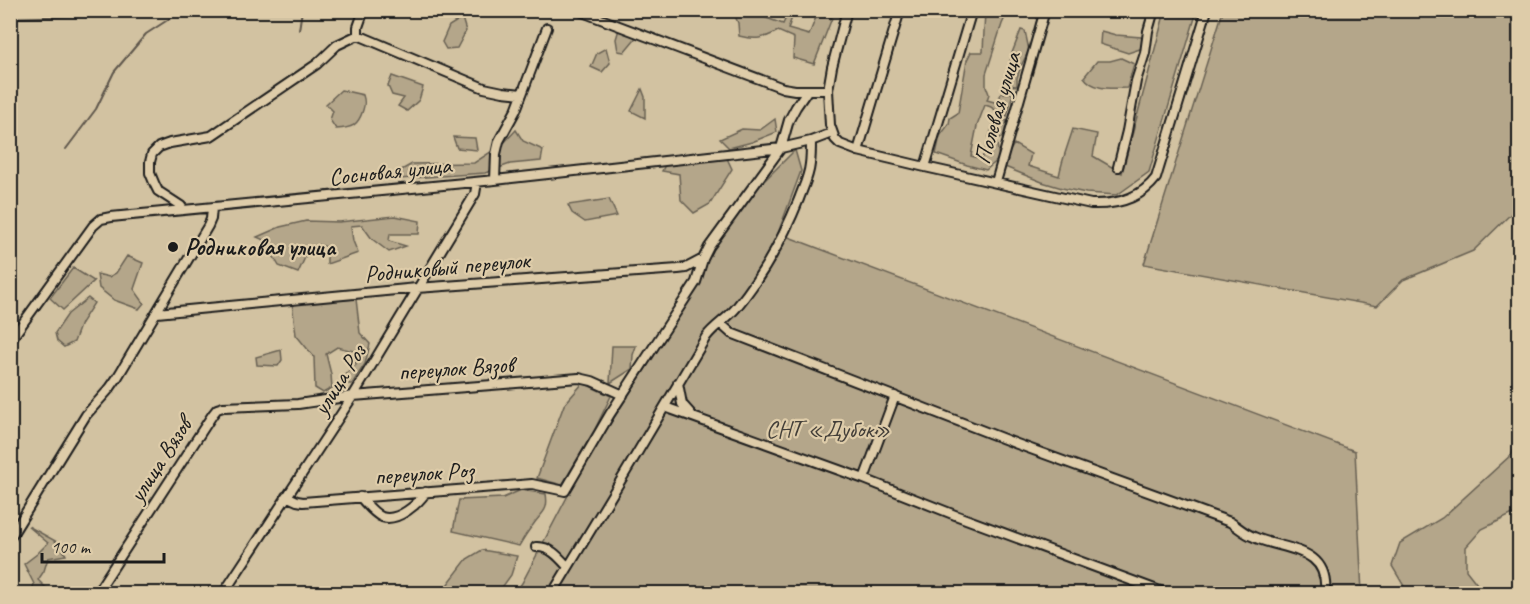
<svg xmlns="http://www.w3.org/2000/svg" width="1530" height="604" viewBox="0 0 1530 604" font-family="Caveat,sans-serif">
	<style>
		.green { fill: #b4a68a; stroke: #686153; stroke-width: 1.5 }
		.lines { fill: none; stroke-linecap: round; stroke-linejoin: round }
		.stream { stroke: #5e574c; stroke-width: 2 }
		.street-casing { stroke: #1c1c1c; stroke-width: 12 }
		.street { stroke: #decca9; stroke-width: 8 }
		.poi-dot { fill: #1c1c1c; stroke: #decca9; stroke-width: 2 }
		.labels { text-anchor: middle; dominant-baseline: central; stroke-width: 4.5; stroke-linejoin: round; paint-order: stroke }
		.street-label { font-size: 24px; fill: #1c1c1c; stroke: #decca9 }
		.poi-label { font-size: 24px; font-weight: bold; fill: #1c1c1c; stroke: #decca9; text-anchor: start }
		.park-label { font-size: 24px; fill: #423e38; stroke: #decca9 }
	</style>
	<rect width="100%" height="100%" fill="#d2c2a1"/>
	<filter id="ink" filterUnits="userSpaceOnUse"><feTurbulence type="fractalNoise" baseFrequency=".0167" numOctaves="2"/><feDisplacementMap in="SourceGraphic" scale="12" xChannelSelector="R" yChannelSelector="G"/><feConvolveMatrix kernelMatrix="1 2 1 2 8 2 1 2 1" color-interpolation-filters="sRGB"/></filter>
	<g filter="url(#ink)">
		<!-- green -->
		<path class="green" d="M733,11H764L761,16L783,24L789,11H794L788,29L809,35L818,12L832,18L814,64L793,58L794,38L778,31C764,39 755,40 739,36L738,23Z
			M985,11H1008L1002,24L986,74V86L989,94L987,100L998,103L1001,93H1013L1007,116C995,113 996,107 985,105L977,126L971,156L982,159L987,143L997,144L999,159L986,170L967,165L936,154L940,136L949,124L950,118L958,113L967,60L971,52H983Z
			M1165,11H1197L1149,172L1117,195L1086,193L1062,188L1042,182L1005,167L1008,154L1014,144L1031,154L1028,166L1059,176C1062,160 1068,145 1073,129L1097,134L1093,156L1122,173Z
			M1223,11H1519V206L1473,251L1403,280L1377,306L1144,264Z
			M462,18L466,31L457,48L446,49L442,42L449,26Z
			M620,26L639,34L624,52L618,51L616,39Z
			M1021,30L1025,31L1029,50L1021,66L1017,78V86L1005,85L1012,53Z
			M1101,31L1116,35L1141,37L1146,47L1128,53L1100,44Z
			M606,48L610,63L602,72L591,67L597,53Z
			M1121,58L1134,64L1127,88C1112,88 1094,91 1084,77L1097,61H1110Z
			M392,76L423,87L419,100L407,111L398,106L404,98L392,95L388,86Z
			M642,89L645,97V118L631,111Z
			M341,90L363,95C365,101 365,104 363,110C358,126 352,128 336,129L330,120L333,111L326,104Z
			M996,117L1007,121L1003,138L989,137Z
			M775,119L777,132L752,142L729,148L720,139L742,129L760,130Z
			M516,130L523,141L543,150L541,161L510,164L485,173L399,179L398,172L412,164L474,163L503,144Z
			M453,137L475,138L477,150L457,148Z
			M795,150L801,171L778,233L1355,451L1362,593L514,594L522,583L585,463L657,351L722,223Z
			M725,154L732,169L710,204L694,213L681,200L679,174L662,171L667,161Z
			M609,199L617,216L585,222L572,213L568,205Z
			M395,216L420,221L419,234H390L389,241L406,246L389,252L372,239L362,225L351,226L353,241L358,253L327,264V247L319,245L318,251L312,248L307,253L298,273L279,266L264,240L257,237L280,227L306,221L339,222Z
			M127,256L143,263L134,289L144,303L139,309L114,300L99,288L97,274L109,277L116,273Z
			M73,268L94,281L63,310L50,298Z
			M88,298L94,303L81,323L74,342L64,347L57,341L55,333L68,314Z
			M356,299L360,333L370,344L365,364L352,384H344L345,375L356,365L354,351L337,347L326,354L331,374L332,388L323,393L315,388L314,357L296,335L292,303Z
			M612,346H636L633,355L632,369L610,383Z
			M281,350L282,360L278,366L257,365L256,357Z
			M583,383L611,396L594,431L562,485L537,478L564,405Z
			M1519,428V511L1482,529L1466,547V570L1484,593H1408L1392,566L1400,543L1442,518L1512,454Z
			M521,490L546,494C549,511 542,512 533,525C528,531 523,539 519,546L453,531L459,500L503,498Z
			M28,526L59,543L66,555L48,558L44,571L38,580L45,587L57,593H31L34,584L24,564L37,554L48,543Z
			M482,550L517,556L511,575L498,593H441L467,559Z"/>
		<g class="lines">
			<!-- stream -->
			<path class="stream" d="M10,18L179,13
				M299,30L302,10
				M66,149L96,109L114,72L146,34L183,10"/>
			<defs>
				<path id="street" d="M577,10L783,88L795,90H828
					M847,10L832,67L828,90L830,125L835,139L840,144L858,151L925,167L1091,204C1117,205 1140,199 1156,178L1207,10
					M358,35V27L364,10
					M858,151L900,10
					M925,167L972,10
					M1118,167L1127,131L1136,81L1145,53L1148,31L1154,10
					M495,180L496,154L499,141L516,110L547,28
					M996,182L1045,10
					M183,210L181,206L158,191L155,185L150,173V162L152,154L159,147L170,143L211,136L317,64L337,45L358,35L484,88L503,92L522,94
					M157,313L417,288L678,269L686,268L703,259
					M721,324L731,333L1017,444L1230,522C1238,527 1245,534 1254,537C1285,551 1330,546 1325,594
					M10,341L93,226L101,219L111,217L495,180L781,148L811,141L832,133
					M678,383L682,404L691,414
					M665,407L864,479L955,515L1168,594
					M864,479L895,396
					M286,496L297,501L303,502L532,484L565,491L610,414L696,282L703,259L709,247L781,148L789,120L796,107L807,91
					M360,497C366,503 374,514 382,517C398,522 418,504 426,492
					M10,538L86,415L110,388L117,378L208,226L211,219L212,208
					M536,547C550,546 559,557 568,567
					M96,594L213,414L217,409L223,407L298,404L353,396L579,378L592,381L623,395
					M223,594L353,396L475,194L477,182
					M552,594L624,475L706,337C714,326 727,319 736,308C763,275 783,239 799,199C803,188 809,176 810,164C811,157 811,149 811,141"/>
			</defs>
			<!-- street casing -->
			<use href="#street" class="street-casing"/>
			<!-- street -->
			<use href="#street" class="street"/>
		</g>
	</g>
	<!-- markers -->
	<circle class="poi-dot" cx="173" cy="247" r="6"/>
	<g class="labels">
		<!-- street labels -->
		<g class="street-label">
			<text transform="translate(997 108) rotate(-74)">Полевая улица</text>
			<text transform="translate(390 171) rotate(-6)">Сосновая улица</text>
			<text transform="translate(447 267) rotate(-5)">Родниковый переулок</text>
			<text transform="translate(456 368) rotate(-4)">переулок Вязов</text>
			<text transform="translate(339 380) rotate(-58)">улица Роз</text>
			<text transform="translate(160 460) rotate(-57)">улица Вязов</text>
			<text transform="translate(424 473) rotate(-4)">переулок Роз</text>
		</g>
		<!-- poi labels -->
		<g class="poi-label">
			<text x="185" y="247">Родниковая улица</text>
		</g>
		<!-- park labels -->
		<g class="park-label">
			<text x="828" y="429">СНТ «Дубок»</text>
		</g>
	</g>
	<!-- margin -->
	<rect width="1530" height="604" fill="none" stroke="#decca9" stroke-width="36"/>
	<rect x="18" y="18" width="1494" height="568" fill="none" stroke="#1c1c1c" stroke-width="2" filter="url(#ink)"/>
	<!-- scale -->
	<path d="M42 553v9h122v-9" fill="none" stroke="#1c1c1c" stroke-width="3"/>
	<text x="51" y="553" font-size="18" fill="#1c1c1c" stroke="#decca9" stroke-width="4.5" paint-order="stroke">100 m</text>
</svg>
